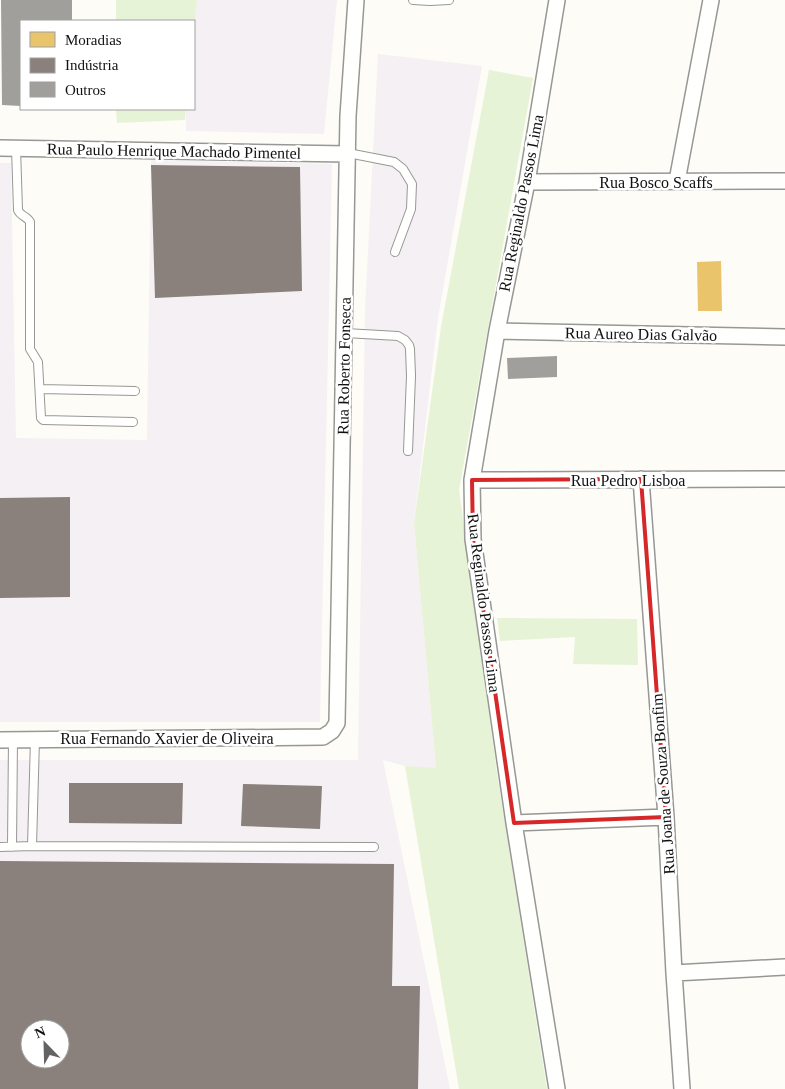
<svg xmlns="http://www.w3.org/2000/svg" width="785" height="1089" viewBox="0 0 785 1089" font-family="'Times New Roman',serif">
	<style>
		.industrial { fill: #f5f0f3; fill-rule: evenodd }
		.green { fill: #e7f3d7 }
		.homes { fill: #e9c46a }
		.industry { fill: #8a817c; fill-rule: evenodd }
		.building { fill: #a19f9c }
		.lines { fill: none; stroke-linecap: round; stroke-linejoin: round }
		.lane-casing { stroke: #979795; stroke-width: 10 }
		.street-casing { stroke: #979795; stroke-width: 18 }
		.lane { stroke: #fffffe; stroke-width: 8 }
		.street { stroke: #fffffe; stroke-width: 15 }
		.marked { fill: none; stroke: #d62828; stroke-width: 4; stroke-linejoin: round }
		.labels { text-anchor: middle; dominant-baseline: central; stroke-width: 5; stroke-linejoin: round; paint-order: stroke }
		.street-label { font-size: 16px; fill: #111; stroke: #fff }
	</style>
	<rect width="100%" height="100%" fill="#fdfcf7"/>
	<!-- industrial -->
	<path class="industrial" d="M197,0H337L324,134L186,131V109H194V33Z
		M378,54L482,66L438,318L414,523L436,769L405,766L383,760L450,1089H0V760H358L365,311ZM30,1029H60V1059H30Z
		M151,160L332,164L320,722H0V163H11L16,438L147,440Z"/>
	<!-- green -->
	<path class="green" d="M116,0H197L194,33V21H116Z
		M489,70L533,78L459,490L497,773L547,1089H459L405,766L436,768L414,523L441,327Z
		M116,109H186L185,120L117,123Z
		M497,618L637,619L638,665L573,664L575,637L500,641Z"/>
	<!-- homes -->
	<path class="homes" d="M721,261L722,311H698L697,262Z"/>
	<!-- industry -->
	<path class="industry" d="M151,165L300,167L302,291L155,298Z
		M70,497V597L0,598V498Z
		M69,783H183L182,824L69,823Z
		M243,784L322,786L320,829L241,826Z
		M0,861L394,864L392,986H420L418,1089H0ZM30,1029H60V1059H30Z"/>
	<!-- building -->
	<path class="building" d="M1,0H72V21H21V106L2,105Z
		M557,356V377L508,379L507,358Z"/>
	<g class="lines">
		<defs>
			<path id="lane" d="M413,0L430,1L449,0
				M16,148L18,210C20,216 27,216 30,222V349L38,362L41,418L43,420L133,422
				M348,154H353L394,162L403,169L412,184L411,209L395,252
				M345,333L398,336L405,340L409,345L410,349L411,376L408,451
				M40,389L135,391
				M32,846L35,739
				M0,847L32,846L374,847
				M12,847L13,739"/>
			<path id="street" d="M557,0L527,182L497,331L472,480L473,539L514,823L557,1089
				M0,148L348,154
				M677,181L711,0
				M527,182L785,181
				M497,331L785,337
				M641,479L666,817L674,973L682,1089
				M472,480L785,479
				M0,740L323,737L332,731L337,723L348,116L356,0
				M514,823L666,817
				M674,973L785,967"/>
		</defs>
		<!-- lane casing -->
		<use href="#lane" class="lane-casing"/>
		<!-- street casing -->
		<use href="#street" class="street-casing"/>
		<!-- lane -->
		<use href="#lane" class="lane"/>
		<!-- street -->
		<use href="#street" class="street"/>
	</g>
	<!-- marked area -->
	<path class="marked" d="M641,479L666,817L514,823L473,539L472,480Z"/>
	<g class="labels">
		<!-- street labels -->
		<g class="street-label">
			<text transform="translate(174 151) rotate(1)">Rua Paulo Henrique Machado Pimentel</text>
			<text x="656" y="182">Rua Bosco Scaffs</text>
			<text transform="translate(521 203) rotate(-79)">Rua Reginaldo Passos Lima</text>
			<text transform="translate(641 334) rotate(1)">Rua Aureo Dias Galvão</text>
			<text transform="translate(344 366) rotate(-89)">Rua Roberto Fonseca</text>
			<text x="628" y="480">Rua Pedro Lisboa</text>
			<text transform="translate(484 603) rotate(83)">Rua Reginaldo Passos Lima</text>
			<text x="167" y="738">Rua Fernando Xavier de Oliveira</text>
			<text transform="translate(663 784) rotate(-94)">Rua Joana de Souza Bonfim</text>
		</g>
	</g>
	<!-- legend -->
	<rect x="20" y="20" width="175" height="90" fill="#ffffff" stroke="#a0a0a0"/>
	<rect x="30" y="32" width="25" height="15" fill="#e9c46a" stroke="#a0a0a0"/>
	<text x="65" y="45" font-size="15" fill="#111111">Moradias</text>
	<rect x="30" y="58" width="25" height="15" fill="#8a817c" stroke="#a0a0a0"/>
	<text x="65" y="70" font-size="15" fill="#111111">Indústria</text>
	<rect x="30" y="82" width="25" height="15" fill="#a19f9c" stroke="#a0a0a0"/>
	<text x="65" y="95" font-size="15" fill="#111111">Outros</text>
	<!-- north arrow -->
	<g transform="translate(45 1044) rotate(337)"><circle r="24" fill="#ffffff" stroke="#a0a0a0"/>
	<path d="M0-4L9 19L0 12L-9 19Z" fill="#646362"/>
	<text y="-8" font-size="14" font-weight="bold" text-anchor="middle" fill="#111111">N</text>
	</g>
</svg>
